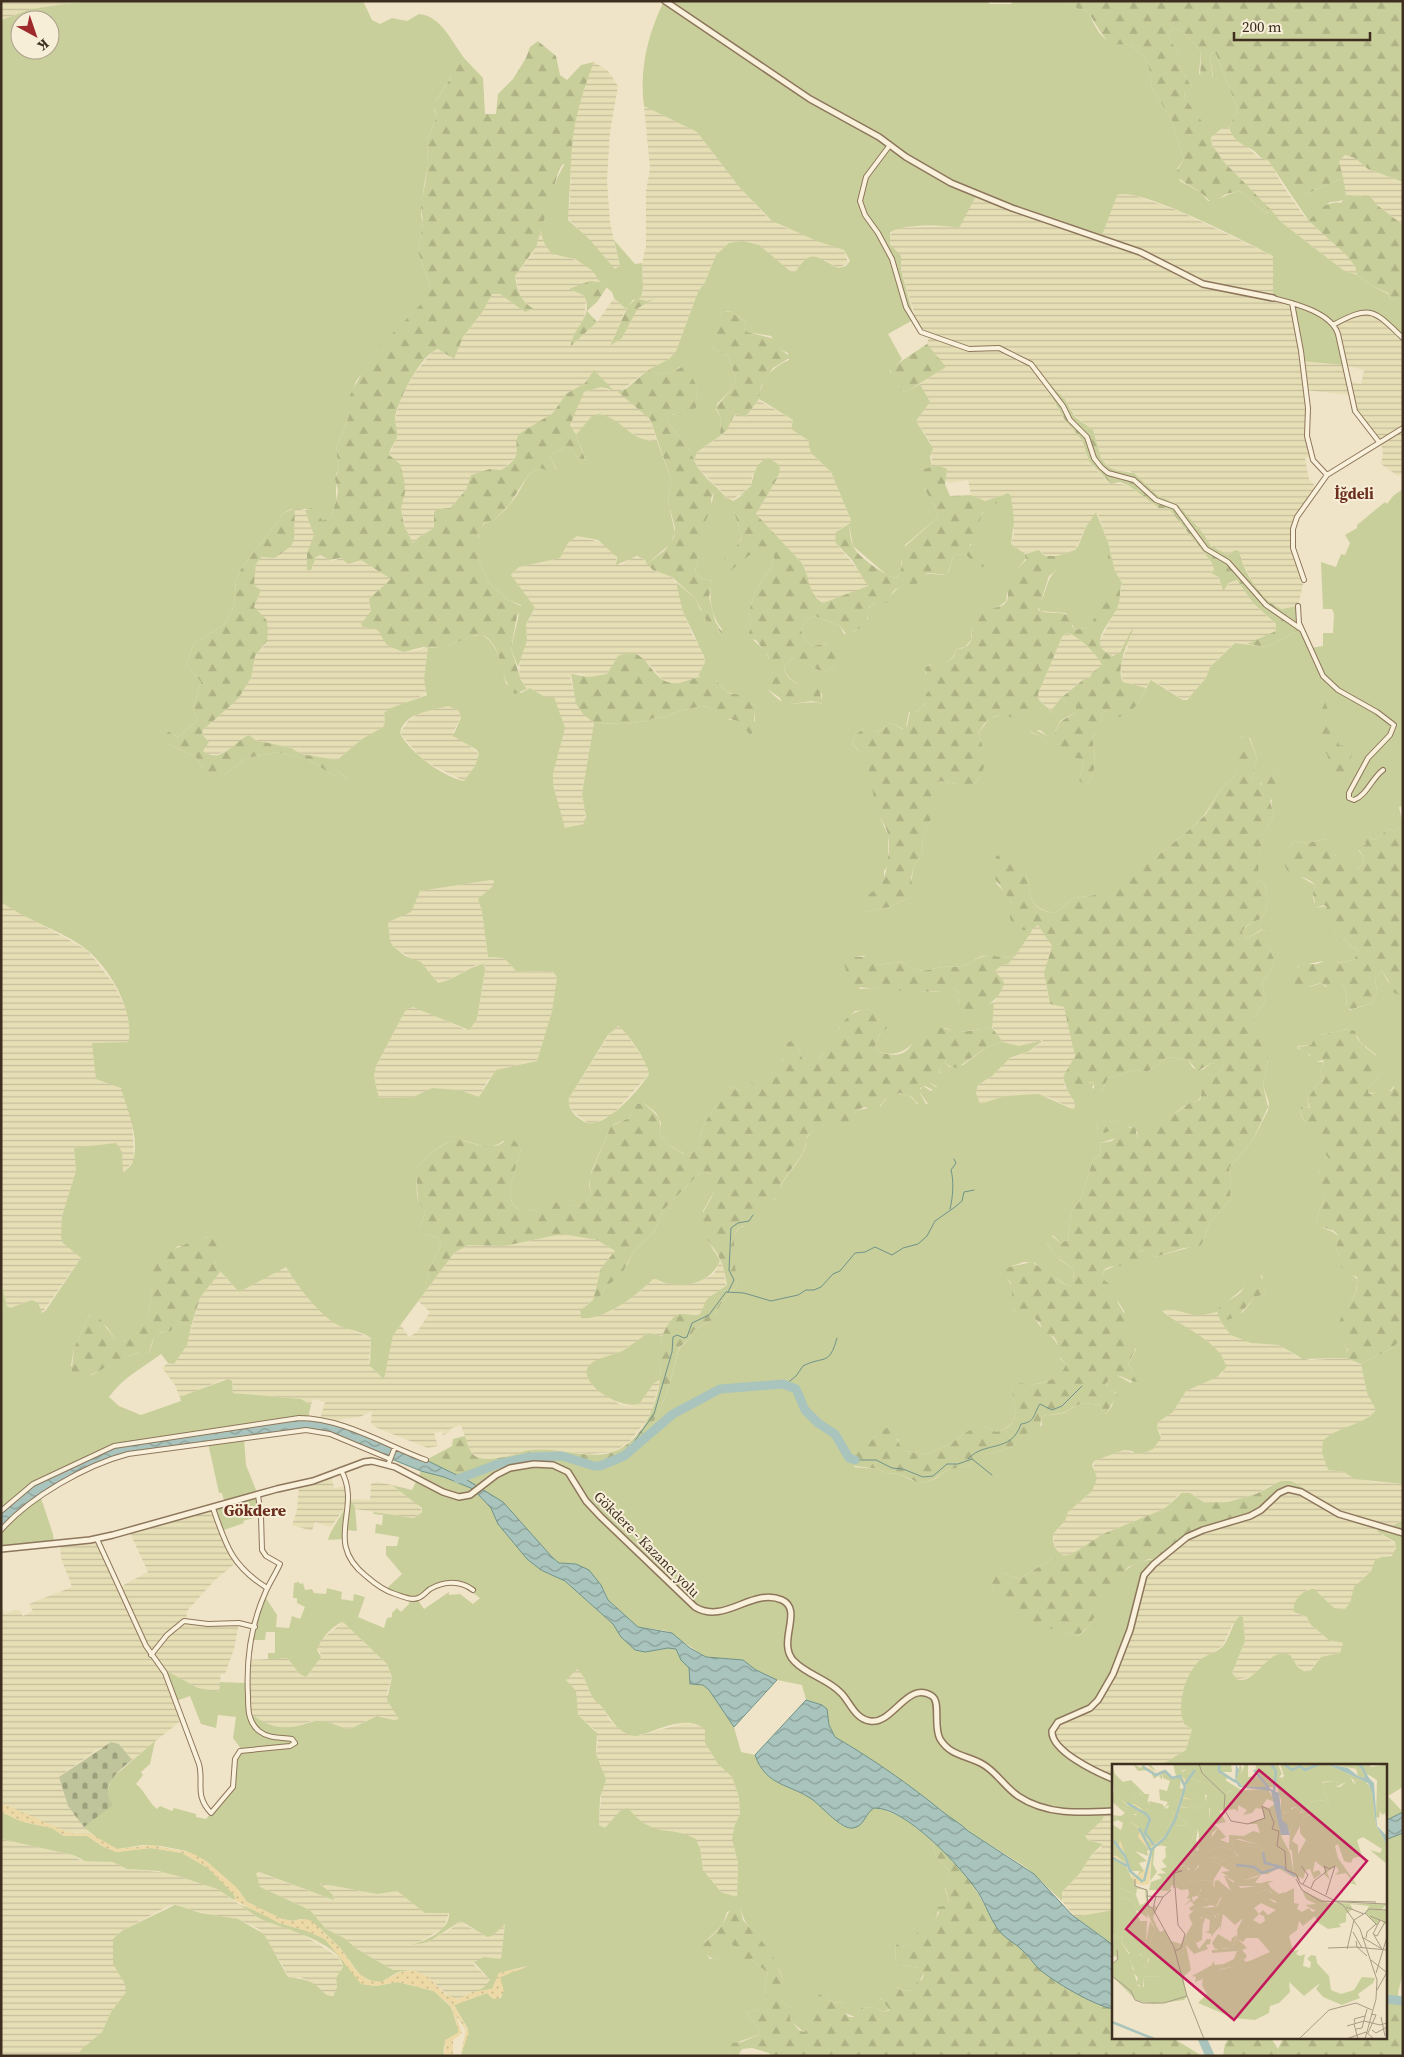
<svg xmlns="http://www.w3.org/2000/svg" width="1404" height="2057" viewBox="0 0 1404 2057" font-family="'Source Serif 4',serif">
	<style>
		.farmland { fill: url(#farmland-rules); fill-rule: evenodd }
		.green { fill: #c9cf9b; fill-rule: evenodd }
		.forest { fill: url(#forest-firs) }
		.sand { fill: url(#sand-dots) }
		.cemetery { fill: url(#cemetery-stones) }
		.water { fill: url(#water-waves); stroke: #6f938a }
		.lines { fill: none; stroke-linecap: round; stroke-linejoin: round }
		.stream { stroke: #6f938a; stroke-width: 1 }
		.river { stroke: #a9c4bc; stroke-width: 9 }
		.minor-casing { stroke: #8d765c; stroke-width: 6 }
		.tertiary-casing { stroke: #8d765c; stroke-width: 8 }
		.minor { stroke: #faf1dc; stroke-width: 4 }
		.tertiary { stroke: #faf1dc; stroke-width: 5 }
		.labels { text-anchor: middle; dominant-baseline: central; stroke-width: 4; stroke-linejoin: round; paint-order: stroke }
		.street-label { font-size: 14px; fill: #3d2e20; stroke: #f7eed8 }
		.neighbourhood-label { font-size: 15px; font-weight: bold; fill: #6b2e1e; stroke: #f7eed8 }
		.quarter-label { font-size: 16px; font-weight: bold; fill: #6b2e1e; stroke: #f7eed8 }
		.inset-river { fill: none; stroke: #a9c4bc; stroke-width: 2.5 }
		.inset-road { fill: none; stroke: #a89b85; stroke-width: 1 }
		.view { fill: #c2185b; fill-opacity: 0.15; stroke: #c2185b; stroke-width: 2.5 }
		.inset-edge { fill: none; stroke: #3d2e20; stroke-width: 2.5 }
	</style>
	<defs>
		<pattern id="farmland-rules" width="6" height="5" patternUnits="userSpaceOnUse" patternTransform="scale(1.25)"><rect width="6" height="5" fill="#e6deb5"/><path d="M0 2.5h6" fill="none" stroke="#c6bf9b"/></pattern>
		<pattern id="forest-firs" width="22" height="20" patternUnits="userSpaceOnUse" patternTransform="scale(1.25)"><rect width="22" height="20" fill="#c9cf9b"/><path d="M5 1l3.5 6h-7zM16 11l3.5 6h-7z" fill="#aeb285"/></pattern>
		<pattern id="sand-dots" width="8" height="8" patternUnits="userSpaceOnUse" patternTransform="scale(1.25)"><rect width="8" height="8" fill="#ecd9a5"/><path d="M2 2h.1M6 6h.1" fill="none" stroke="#cbbb8e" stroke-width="1.8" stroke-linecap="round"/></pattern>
		<pattern id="cemetery-stones" width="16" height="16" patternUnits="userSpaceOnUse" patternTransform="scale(1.25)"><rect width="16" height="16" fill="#bfc49a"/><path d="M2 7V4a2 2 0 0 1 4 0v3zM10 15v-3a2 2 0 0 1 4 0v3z" fill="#9ca07d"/></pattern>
		<pattern id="water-waves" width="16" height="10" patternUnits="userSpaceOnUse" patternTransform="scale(1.25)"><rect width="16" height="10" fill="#a9c4bc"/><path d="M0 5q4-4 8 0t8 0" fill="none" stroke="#8ba098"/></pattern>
	</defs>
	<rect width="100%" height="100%" fill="#f0e4c8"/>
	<!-- farmland -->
	<path class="farmland" d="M1,1H85L31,9L1,20Z
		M594,62L608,71L618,86L610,132L607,180L610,223L620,267L615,269L567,217L570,201L571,150L575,118L581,96Z
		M644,106L697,132L740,188L767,217L781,226L844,250L848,263L838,268L825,260H803L796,271L791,272L734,242L729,243L716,255L705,282L698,292L676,351L669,359L648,370L619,392L649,417L657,441L643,440L603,415L598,414L576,435L571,429L570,420L584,392L601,387L610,391L594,370L585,383L566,394L553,413L526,432L517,442L518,452L513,460L501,470L494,469L471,475L466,490L450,508L441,509L434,515V528L419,537L413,543L404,525L401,509V467L389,455L397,437L395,419L400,400L414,374L434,350H441L453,359L463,337L483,311L492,294H500L525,312L533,310L521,297L515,276L533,253L541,230L542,239L556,256H567L585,265L597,274L600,282L595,281L569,289L583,295L586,301L584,319L572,339L571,346L597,322L614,298L626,309L610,346L622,338L638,308L653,300L643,301L641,298L643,288L642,263L646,246V191L650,169Z
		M1225,126L1229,127L1230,131L1259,158L1268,160L1271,164L1281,183L1304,216L1346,255L1355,266L1357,275L1343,270L1281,222L1225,163L1212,145V137Z
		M1345,155L1355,158L1368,169L1403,182V225L1377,205L1370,196L1346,195L1340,168L1339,162Z
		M1128,193L1179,211L1273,256V298L1292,303L1333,325L1348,317L1373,312L1378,313L1403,338V473L1398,476L1381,464L1383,455L1382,447L1357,415L1351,395L1304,390L1312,456L1305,458L1309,479L1313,483L1316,490L1295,523L1293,548L1304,580L1298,606L1289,609L1278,608L1261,595L1255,587L1236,550L1228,555L1214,549L1174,503L1157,495L1130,471L1117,472L1107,466L1101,458L1093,430L1075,416L1064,398L1046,382L1041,380L1065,420L1082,440L1089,461L1094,467L1109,483L1128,485L1159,508H1167L1171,511L1212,563L1214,569L1211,571L1219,577L1222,588L1237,580L1258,608L1276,624V631L1262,639L1247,644L1235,643L1230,647L1210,667L1206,678L1191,696L1184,700L1152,680L1146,688L1123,682L1120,664L1128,646L1124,644L1118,654L1114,656L1102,651L1099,647L1100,640L1118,606L1122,583L1115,571L1108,542L1097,512L1086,527L1075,550L1057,556H1045L1041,551L1023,553L1011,544L1014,533L1008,493L984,501L971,495L968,480L950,483L944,480L947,469L938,465L932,467L931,443L916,421L930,402L920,384L945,367L927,344L929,337L923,334L913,320L914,312L901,270V258L892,248L889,237L895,228L950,226L976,194ZM1344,365L1364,370L1361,384L1348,381Z
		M758,400L793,420L791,429L806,438L810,443L811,453L831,472L851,520L849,524L838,530L835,542L864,577L868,583L866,588L823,603L811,592L808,587L806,569L801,562L756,514L778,477L757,466L752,477L751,486L731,501L698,468L694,458L697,452L725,433L736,414L746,417Z
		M295,508L305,510L314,531L312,568L317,555L332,561L342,558L361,560L391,579L369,599L371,614L363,622L380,631L384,641L413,651L428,647L424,679L428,693L384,713L385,723L383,727L362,739L337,760L301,754L291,748L255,740L249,735L230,750L218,754H207L203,751L209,742L202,734L203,730L238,699L251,678L255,656L265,645L254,607L261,590L254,585L256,564L262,557L275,558L290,547L294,529Z
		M577,536L603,543L616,555V563L621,565L631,558L641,557L656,572L668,574L672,577L679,589L683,612L693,636L702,649L705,662L698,676L685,682L671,684L663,680L649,664L630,652L618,657L607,674L589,677L579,673L570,677L579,709L594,723L582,794L585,810V822L568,829L564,826L553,785V773L556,756L554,698L545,697L530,688L527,689L519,676L520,655L527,640L526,624L535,610L511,575L519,567L560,558L568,543Z
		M1066,633L1078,638L1097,656L1102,665L1089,679H1084L1065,694L1051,711L1039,700L1038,694L1062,637Z
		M448,706L459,711L461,718L453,732L479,754L475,766L464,781L428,763L419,756L400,733L408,721L419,713Z
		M491,880L494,884L479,904L482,912L488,957L504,958L517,972L552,971L557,977L552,1011L537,1061L508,1067L488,1080L479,1097L460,1090L432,1088L413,1097L379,1098L374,1077L376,1066L405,1011L413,1007L419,1008L466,1030L477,1019L485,970V965H476L446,981L438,983L428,970L393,946L390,941L388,922L398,916L420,891Z
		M1,902L87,950L113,983L128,1012L130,1025L128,1042L93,1043L121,1088L129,1109L132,1118L134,1161L122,1173V1152L74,1149L76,1171L62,1216V1224L81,1258L42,1313L32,1300L10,1308L7,1306L1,1283Z
		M1035,925L1040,926L1052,946L1048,957L1045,980L1050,1004L1064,1007L1075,1051L1074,1059L1063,1077L1065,1087L1074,1101L1075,1108L1072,1109L1049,1097L1034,1095L1005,1096L980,1104L976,1093L978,1085L987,1080L1005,1061L1029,1051L1043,1042V1039L1034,1044L1018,1046L1003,1042L995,1034L991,1023L993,1006L1003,982L995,971L999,966L1011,961Z
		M614,1027H621L625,1032L648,1066L649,1074L612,1115L595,1123L589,1124L573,1112L569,1106V1098Z
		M562,1234L597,1240L615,1251L601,1268L593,1300L579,1312L583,1319L610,1312L641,1291L654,1277L660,1282L679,1284L699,1282L714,1274L720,1260L724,1272L726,1287L711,1296L700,1314L680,1315L672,1320L662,1336L649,1333L620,1352L594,1362L605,1395L619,1404L628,1406L640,1403L654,1383L660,1380L652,1410L646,1421L629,1442L614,1452L589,1454L538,1449L508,1457L478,1458L470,1451L461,1425L450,1429V1432L443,1435L442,1431L434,1433L438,1446L428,1448L377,1428L371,1423L372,1411L360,1417L342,1419L334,1423L320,1419L325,1402L313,1399L311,1405L301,1399L233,1393V1385L224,1379L180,1398L175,1385L162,1368L168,1363L174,1364L186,1344L200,1298L220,1272L239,1292L284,1266L327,1317L351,1330L371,1338L369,1360L384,1378L391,1339L395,1330L400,1324L409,1337L417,1332L430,1312L418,1301L454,1253L468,1245L504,1246Z
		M1171,1309L1181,1311L1215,1312L1219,1314L1221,1322L1251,1343L1279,1345L1298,1357L1310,1360L1346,1358L1361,1364L1367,1393L1377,1410L1362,1421L1329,1436L1323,1441L1328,1470L1344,1472L1352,1477L1374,1482L1403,1484V1520L1378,1532L1396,1544L1394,1555L1385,1556L1357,1584L1350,1603L1345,1609L1334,1608L1317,1592L1308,1589L1300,1596L1295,1613L1307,1617L1310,1624L1329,1640L1343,1643L1340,1653L1321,1657L1308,1672H1305L1295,1663L1238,1680L1232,1673L1245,1641L1243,1616L1232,1625L1223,1645L1212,1654L1182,1692V1720L1184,1724L1192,1729L1186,1750L1159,1766H1113V1773L1092,1770L1059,1746L1052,1731L1144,1575L1178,1544L1283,1490H1305L1291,1481L1269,1486L1256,1494L1228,1502L1205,1504L1194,1495H1178L1164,1509L1103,1534L1072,1554L1067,1556L1059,1553L1054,1544L1053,1534L1063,1524L1068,1512L1092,1491L1094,1461L1124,1450L1133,1453L1161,1435L1157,1428L1158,1422L1173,1412L1186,1391L1223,1373L1225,1361L1217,1351L1209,1343L1162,1311Z
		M331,1474L334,1488L348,1486V1503L331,1527L315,1522L312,1531L292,1525L297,1510L299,1485Z
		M377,1482L392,1485L417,1503L422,1511L414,1518L355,1509L351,1499L370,1500L371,1484Z
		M213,1508L236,1563L215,1580L187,1611L186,1620L201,1623H239L234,1649L225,1674H221L219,1693L198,1688L164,1670L183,1719L132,1760L119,1744L99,1748L59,1777L68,1806L91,1834L70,1833L6,1806L1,1803V1608L5,1614L14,1610L20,1611L23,1616L33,1611L29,1604L72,1587L61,1558L60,1543L97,1539L118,1588L148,1572L129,1531Z
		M343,1622L387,1664L392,1677L387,1693L399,1719L394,1720L382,1716L374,1717L350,1729L312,1721L289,1728H276L257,1719L248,1711L247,1660L287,1658L292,1665L321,1654L317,1648L322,1639Z
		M576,1669L580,1670L592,1696L602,1706L610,1721L626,1733L637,1736L685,1723L698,1725L706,1730L705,1743L718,1764L732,1777L739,1797L740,1814L735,1824L733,1843L738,1863L737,1897L721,1892L703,1870L699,1843L656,1830L636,1818L628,1808L605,1828L599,1825L603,1771L596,1755L598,1742L595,1730L578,1715L566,1678Z
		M1106,1811H1113V1910L1075,1917L1062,1901V1892L1080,1873L1092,1854L1101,1848L1103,1843L1088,1840L1085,1836Z
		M1,1839L73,1855L80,1860L113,1862L127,1869L169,1873L217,1889L256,1916L302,1934L338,1957L343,1967L336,1980L337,1990L330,1997L309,1981L300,1977L289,1978L283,1966L259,1929L244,1922L170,1905L123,1930L113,1939V1964L126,1984V1992L111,2012L102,2032L78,2056H1Z
		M257,1872L334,1900L333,1895L319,1883L377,1894L397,1891L425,1913L449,1912L444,1928L415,1944L447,1932L461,1921L467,1926L487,1937L505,1924L501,1959L492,1958L475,1961L474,1965L489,1979V1983L483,1988L463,1998H451L427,1976L415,1971L393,1970L357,1949L344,1938L326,1929L310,1910L260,1887L255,1875Z"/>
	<!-- green -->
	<path class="green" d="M85,1H363L372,20L380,24L392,18L407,21L419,14C442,16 452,43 465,59L460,62L436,101L434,110L437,115L427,141L428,166L424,185L421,216L423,222L418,252L430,284L425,300L383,345L367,360L365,370L356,381L349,401V416L336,449L339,469L336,474V501L332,515L323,522L312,509H291L284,513L241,569L236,580L234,606L224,625L194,643L186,664L201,682L193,708L197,721L178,737L166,730L165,743L195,756L203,768L224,775L247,758L277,752L307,759L333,775L347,779L337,770V760L362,739L383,727L385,723L384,713L391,708L427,695L424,679L428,647C448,652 463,635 482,635C497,642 503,668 506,684L521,693L530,688L545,697H554L565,728L553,773V785L565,828L583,824L586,817L582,794L594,723L626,724L647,721L656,717L665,718L673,713L701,706L708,707L730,720H739L744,727L755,721L754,712L757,706L746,701L742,696L727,692L717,681L698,676L705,662L704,656L683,612L676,582L696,599L700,609L720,633L722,629C711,617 708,595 712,581L700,578L695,572C698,556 699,540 703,525C707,509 721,495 708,479L726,497L724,499L734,512L742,536L738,545L717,568L722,576L745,556L756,551L766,549L774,556L772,566L755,592L749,611L751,627L748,635L765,651L774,669L767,689C771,693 778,699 782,702C790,707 811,699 822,704V694C810,686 787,686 784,667L793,657C802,664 803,662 811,666C821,672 826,674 836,665L834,649L827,643L813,646L804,639L801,629L807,619L815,616L840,626L844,634C855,633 862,626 868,619C866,606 873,602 884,602L900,586L919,581C927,567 937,579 948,573L954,555L965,554L979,566L984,564L971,549V542C977,533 977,525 981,516C984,508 1001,495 1008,493L1011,496L1014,522L1011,544L1025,554L1027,557L1010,578L1006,601C995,611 979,613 973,628C971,631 972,636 971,640L965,647L956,649C954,663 941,664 929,665L925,672L934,686C928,695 925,714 909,712L906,727L903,729L891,723L877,732L865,728L856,734L852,744L865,757L869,768L878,813L888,835V866L884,871V879L864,912L889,907L908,898L914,866L922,855L923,837L929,823L931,793L934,784L940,781L957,784H974C990,769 982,750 979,732L990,718L1006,714C1017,722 1026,711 1037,708L1041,712L1054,714L1051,711L1061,698L1066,703H1076V712L1060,721L1053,736H1047L1040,730L1030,732L1039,736L1053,750L1082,759L1083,766L1079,780L1088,783C1098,769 1095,752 1092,737C1100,729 1102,725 1101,714L1105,711L1115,715L1138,703L1151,680L1183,700H1187L1206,678L1210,667L1235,643L1267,647L1301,629L1310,648L1323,646V633H1333L1334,614L1332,609H1323L1321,562L1336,567L1341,554L1345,555L1350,543L1345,535L1357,528V525L1385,502L1387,504L1393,496L1403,489V806L1399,807L1403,825L1396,831L1388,829L1375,840L1371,839L1369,832L1364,843L1366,847H1360L1359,851L1364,858L1362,865L1358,869L1330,852L1325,839L1308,843L1294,841C1286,851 1283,855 1285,868L1315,885L1313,897L1316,908L1326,906L1323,915L1335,938L1338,941L1344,938L1350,946L1358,950L1354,960L1336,963L1323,961L1298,966L1295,976L1310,987L1321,983L1326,987L1338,982L1343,985L1347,994L1346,1005L1350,1010L1373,1003L1377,991L1375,979L1382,971L1387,980L1403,997V1107L1399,1103L1398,1094L1394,1086L1389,1092L1368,1093V1087L1381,1074L1375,1054L1360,1042L1357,1036L1348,1029L1320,1035L1311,1045L1298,1046L1297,1048L1305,1051L1316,1062H1324L1320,1072L1323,1080L1317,1084L1307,1100L1309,1108L1301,1107C1298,1123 1313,1124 1321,1134C1325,1138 1324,1144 1327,1148L1326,1153L1331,1161V1168L1319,1172L1318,1177L1325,1197L1316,1219C1320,1231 1331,1228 1338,1236L1336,1248L1341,1258V1267L1357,1279C1359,1299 1340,1311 1339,1331C1338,1339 1347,1346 1348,1353L1346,1358L1303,1359L1279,1345L1251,1343L1231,1335L1221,1322L1243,1312L1255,1297L1265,1294L1262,1275C1254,1281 1219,1306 1217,1312L1198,1316L1171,1309L1162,1311C1178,1325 1225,1344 1226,1368L1217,1377L1186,1391L1173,1412L1158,1422L1157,1428L1161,1438L1153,1449L1146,1452L1136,1454L1132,1451L1124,1450L1094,1461L1092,1465L1097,1478L1092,1491L1068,1512L1065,1521L1053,1534C1052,1544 1056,1554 1067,1556L1052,1559L1019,1579L1003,1573L992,1588C1007,1611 1051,1630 1078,1636C1088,1630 1091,1622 1097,1611C1112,1584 1125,1559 1159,1559L1148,1570L1133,1619L1113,1674L1094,1704L1064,1718L1052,1731L1059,1746L1092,1770L1113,1773V1811H1106L1102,1820L1085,1836L1088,1840L1103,1844L1092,1854L1080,1873L1062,1892V1901L1027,1868L968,1831C960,1823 952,1819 943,1812C909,1784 872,1762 835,1737C820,1716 839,1708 806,1700L802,1685L777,1680L756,1670L743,1660L706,1657L667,1631L638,1627L608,1600L604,1590L576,1564L559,1563L552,1557L503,1502L462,1477L498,1464L530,1457L562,1456L587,1464L624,1456L648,1431L658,1414L668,1390L679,1349L690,1338L694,1330L709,1322L715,1315L722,1302L737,1286C736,1269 726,1242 739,1228C755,1224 757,1203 775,1199C778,1194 779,1188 782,1184C789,1170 807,1156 806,1139C817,1120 842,1133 857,1110L881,1106C888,1090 909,1090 917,1104H928L919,1091L923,1086L931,1091L937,1087L929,1082L928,1075L940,1073L939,1066L945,1062L949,1067L963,1065L987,1047L1003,1042L1019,1046L1044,1040L1029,1051L1010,1058L992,1076L978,1085L976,1093L980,1104L1005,1096L1039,1094L1072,1109L1075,1108L1074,1101L1067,1090L1070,1086C1078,1087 1085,1081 1094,1083L1092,1088L1102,1091L1108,1078L1137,1070L1147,1072L1168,1057L1188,1060L1193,1068L1202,1070L1211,1063L1222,1064L1223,1067L1219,1074H1209L1199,1100C1178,1105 1164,1124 1152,1140L1138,1139L1137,1130C1124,1125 1111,1117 1096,1124L1098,1130L1113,1129L1116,1131V1138L1100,1143L1101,1153L1093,1160L1081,1198L1071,1213L1068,1240L1060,1243L1053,1235L1047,1244L1060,1260L1074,1269L1073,1285L1067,1286C1057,1277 1044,1274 1035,1263L1024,1262L1009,1267L1007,1278L1012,1286L1014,1311L1033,1317C1038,1321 1039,1326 1043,1329C1061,1345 1053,1337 1060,1359L1066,1364C1059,1385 1031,1385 1012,1385C1011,1404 1027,1423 996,1432L985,1427L968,1431L950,1444L927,1454L903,1451L898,1444V1426C874,1431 864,1446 854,1467L878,1469L885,1473L899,1474L911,1480L924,1483L935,1479L947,1470L971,1465L982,1455L1010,1448L1031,1429H1037L1042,1425L1041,1418L1047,1414C1069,1416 1065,1409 1083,1403L1100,1405L1102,1411L1106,1414L1112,1406L1116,1393L1108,1388L1106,1380L1110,1376L1115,1374L1131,1383L1135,1374L1128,1365L1136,1349L1128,1334L1124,1311L1105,1281L1103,1271L1120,1264L1127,1266L1138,1252L1144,1250L1155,1257L1202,1244L1210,1222L1230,1200L1231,1184L1229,1168L1253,1140L1268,1110L1269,1103L1263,1085L1268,1060L1260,1033L1253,1024L1257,1012L1266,1001L1262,983L1273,966L1274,959L1269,948L1267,932L1262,929L1247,939L1242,932C1248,924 1250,924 1258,920C1271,913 1267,896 1265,885L1258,879C1258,858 1260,832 1274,817C1266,794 1280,789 1276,769L1259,785L1252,779L1257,758L1250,738L1245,736L1240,738L1236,775L1221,789L1205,814L1194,826L1155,858L1104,890L1095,895L1074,898L1055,913C1020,908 1036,884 1021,866L996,883C1001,889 1009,895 1011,903C1013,917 1009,917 1018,929L1030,931L1033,929L1016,955C1006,961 994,954 982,956C976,958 971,963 965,965C957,968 950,966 942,967C921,971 920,974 902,962L876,965L864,956L856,957L849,952L844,962L860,989C892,985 924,998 955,988L959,993L958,1007L978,1008L994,1002L992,1028L958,1032L945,1028L922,1031C910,1048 901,1058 879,1052L875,1046L880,1034L887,1028L872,1009L855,1011L839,1028L830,1047L818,1059H805L801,1056L796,1042L780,1063L741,1091L733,1086L728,1088C718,1108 698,1122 700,1147L693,1152L685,1154L668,1145L659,1133L661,1123L656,1113L644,1103L635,1108L629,1118L614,1124L608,1133L591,1172L589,1183L591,1196C576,1213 571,1203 553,1203C543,1204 537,1211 527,1211C496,1210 518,1164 521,1149L503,1141C487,1154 472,1139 457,1140C444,1140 427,1157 418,1165C417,1175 415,1194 419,1202C422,1207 424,1208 425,1213L420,1229L425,1235L437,1237L441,1245L429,1269L425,1292L393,1335L384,1379L370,1366L371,1338C362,1331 348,1330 338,1325C319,1315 297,1285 286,1267L239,1292L217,1268L208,1237L186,1246H178L152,1271C153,1299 151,1333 120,1342L115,1339L107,1327L90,1314L74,1348L71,1366L92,1375C110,1365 128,1351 149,1353L155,1335L173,1329L175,1322L178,1321L191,1326L187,1345L174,1364L168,1363L161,1354C143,1368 123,1377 109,1397L119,1406L141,1415L181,1401L180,1398L185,1395L228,1379L232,1381L233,1393L301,1399L311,1405L308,1418L125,1442L1,1511V1283L7,1306L10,1308L32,1300L38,1303L42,1313L46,1310L81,1258L63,1243L61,1237L62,1216L76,1171L74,1148L116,1143L122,1152L123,1173C126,1169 132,1166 133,1161C140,1138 127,1109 121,1088L96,1079L92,1043L128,1042C136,1010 106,961 79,944C54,928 25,919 1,902V20L31,9ZM20,20H50V50H20ZM448,706L459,711L461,718L453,736L477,750L479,754L475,766L464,781C443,777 409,752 400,733C404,712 432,711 448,706ZM491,880L494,881L492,887L478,899L482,912L488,957L504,958L517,972L552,971L557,977L552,1011L537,1061L496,1070L479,1097L460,1090L432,1088L413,1097L379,1098L374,1077L376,1066L405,1011L413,1007L469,1030L477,1019L485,970L484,964C467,967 455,980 438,983L421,962L405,956L393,946L390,941L388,922L411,912L420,891ZM618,1026C626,1030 649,1064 649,1074C640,1089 612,1120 594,1123C587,1125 581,1120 576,1116C571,1111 568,1106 569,1098L608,1035Z
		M664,1H987L990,4H1011L1013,1H1069L1079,10L1084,9C1090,13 1090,16 1093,22C1103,42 1111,44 1131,45L1145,58L1149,68L1152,88L1171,119L1184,159L1177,169L1180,181L1200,192L1208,201C1221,200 1228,193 1240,191L1265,212L1269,213L1271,210L1281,222L1343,270L1357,275L1372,286L1388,294L1391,300L1403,297V338C1371,306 1375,309 1334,325L1343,365L1302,361L1292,303L1273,298V256C1248,243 1139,186 1117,195L1101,238L977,194L959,228C946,224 897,224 890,233V244L901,256V270L914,317L913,320L888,334L902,359L890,371L901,391L906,392L920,384L930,402L916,421L933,448L930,457L932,467L920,470C918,492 936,497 938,517L905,545L901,562L902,571L896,578L888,576L853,546L849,524L851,520L831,472L811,453L808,440L791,429L793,420L759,399C760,380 772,367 789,360L788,353L781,350L771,336L746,332L744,329L746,322L732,312L727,311L720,313L713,349L728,356L736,379L732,389L717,404L716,409L721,418L720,436L697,452L694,461L689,450L668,422L671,415L676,414L696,401L697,387L680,367C670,375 659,375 648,370L669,359L676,351L698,292L705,282L716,255L729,243L742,241L759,245L791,272L796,271C811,247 817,258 838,268L846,266L850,261L844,250L817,241L772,221L740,188L697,132L644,106C639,69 648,34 664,1Z
		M1173,28L1183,32L1201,51L1199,74L1213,77L1210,55L1213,52L1216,54L1238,110L1229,127L1221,129L1212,137L1184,97L1185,91L1193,89L1179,66V54L1169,38L1168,34Z
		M567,162H571L568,220L588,238L615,269L620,266L614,240L635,264L642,263L643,288L641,298L633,300L626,309L614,298L612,292L600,282L593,271L575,259L552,254C546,247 541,239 541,230C540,219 559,168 567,162Z
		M1343,178C1346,197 1351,201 1330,202L1309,221L1292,196H1302Z
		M598,414C622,417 629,442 657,441L671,479L668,501L675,533L670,544L647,564L645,560L637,556L616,565L617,557L598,540L577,536L568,543L560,558L519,567L511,575L535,608L526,624L527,640L518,667L511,649L521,605L508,600L489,583L478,559L479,531L485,523L494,520L506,509L517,495L529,474L541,468L557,470L550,457L555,452L568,446L583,464L586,460L576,435L591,417Z
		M769,458L779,465C785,484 752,491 739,496L751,486C754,474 755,462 769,458Z
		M1096,512L1108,542V564L1113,592L1108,604L1088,627L1075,630L1066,613L1040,611L1038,605C1047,595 1045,579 1057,569V556L1075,550L1078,546L1086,527Z
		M701,1172L711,1174L716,1180L715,1190L703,1211L707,1240L720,1260C711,1286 676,1291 654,1278C639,1294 604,1321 581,1318L580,1310L599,1298L605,1288L627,1265L634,1251L655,1231L658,1219L666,1207Z
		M649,1333L662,1336L660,1343V1380L654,1383L640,1403C624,1412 578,1384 588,1367C594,1358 611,1356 620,1352C630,1347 639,1338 649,1333Z
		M1403,1338V1484L1355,1479L1344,1472L1328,1470L1322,1452L1323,1441C1337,1426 1363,1426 1376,1410L1367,1393L1361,1364L1392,1348Z
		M244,1438L246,1465L258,1495L261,1516L243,1521L244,1523L221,1531L213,1508L225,1505L222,1493H219L208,1443Z
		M421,1471L444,1477L473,1489L491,1508L498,1524L527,1559L541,1570L565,1581L613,1624L621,1637L635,1650L645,1652L668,1648L676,1649L689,1668L691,1685H703L709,1690L734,1727L741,1752L755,1755L765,1772L776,1782L807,1796L825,1808L841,1825L867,1816L870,1810L877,1807L903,1818L932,1839L936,1857L950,1871L945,1888L949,1903L938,1911L936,1918L922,1928L906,1946L901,1947L895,1942L896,1964L918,1968L924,1973L915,1990L904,1991L898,1987L880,1999L885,2001L890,2009L883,2012L876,2008L862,2007L855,2017L845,2013V2003L830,2002L828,1996L815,2000L817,2011L811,2026L804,2032L789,2020L790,2008L781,2001C780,1993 784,1984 782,1977C773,1951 746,1934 740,1907L727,1912L723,1924L705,1942L706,1954L710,1959L717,1958V1954L725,1944H731L738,1949L740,1958L751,1959L768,1973L765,1984L766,1999L759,2009L746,2013L757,2026L760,2034L736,2043L729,2051L732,2056H461L468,2029L454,2005L487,1993L491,1997L501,1998L503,1989L500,1981V1977L527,1966L499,1973L492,1989L473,1992L483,1988L490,1980L474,1962L484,1957L501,1959L505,1924L492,1936L487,1937L461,1921L428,1942L412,1945C426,1940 450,1931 449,1913H425L397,1891L377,1894L319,1883L333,1895L334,1900L259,1872L256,1873L260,1887L310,1910L326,1929L344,1938L357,1949L393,1970H409L398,1972L381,1982L371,1981L360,1975L341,1949L320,1928L301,1919L293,1921L282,1919L247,1902L237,1888L206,1861L186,1851L161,1846L143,1845L117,1849L97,1838L84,1827L112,1805L107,1793L112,1778L155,1741L150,1764L141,1772L143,1775L136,1784C146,1792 148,1802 157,1809L160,1806L172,1811L174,1808L196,1814V1817L206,1819L231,1790L234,1763L242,1750L233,1738L236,1717L218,1715L216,1728L201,1724L190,1696L176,1701L163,1669L198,1688L219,1692L220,1682L246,1683L248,1711C265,1725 280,1731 301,1725C308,1723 313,1721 320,1721C331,1721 339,1728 350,1729L377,1716L394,1720L399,1719L387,1700L392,1677L387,1664L343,1622C332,1626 321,1638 317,1650L321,1657L306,1677L300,1674L287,1658L268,1660V1653H275V1632H266L265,1640H252L264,1595L277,1615L276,1627L289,1628L292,1616L300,1619L305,1607L297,1603V1598H293L294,1583L299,1582L300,1584L303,1583L305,1590L312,1589L314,1593L326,1594L327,1588L342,1592L341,1599L353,1601L354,1594L365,1597L358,1617L384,1628L387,1618L392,1617V1613L397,1608L401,1612L409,1604L410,1599L385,1590L402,1574L386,1555V1546H397L399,1537L375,1533L376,1524L382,1525L383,1515L373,1514L374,1512L414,1518L422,1512V1508L392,1485L412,1490ZM460,1583L480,1598L473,1604L460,1594L449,1595V1592L424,1609L417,1599L437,1586ZM577,1669C585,1675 587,1687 592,1696C594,1701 599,1703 602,1707C611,1719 620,1736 637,1736C657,1731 688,1713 705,1730V1743L718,1764L732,1777L739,1797L740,1814L735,1824L732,1839L738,1863L737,1897L721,1892L703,1870L700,1848L696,1839C667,1824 655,1840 628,1808L620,1811L605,1828L599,1825L600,1798L606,1779L596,1754L597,1733L578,1715L576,1691L566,1680Z
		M40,1495L53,1534L54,1544L1,1549V1530Z
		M348,1495L355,1507L357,1531L344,1530V1539L328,1540C332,1524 348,1511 348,1495Z
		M1403,1520V1787L1388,1796L1403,1812L1385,1821V1766H1159L1186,1750L1192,1729L1184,1724C1176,1705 1185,1674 1200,1660C1207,1654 1217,1653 1223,1646C1231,1636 1231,1624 1240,1616L1243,1617L1245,1641L1232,1673L1238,1680C1261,1681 1266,1647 1290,1655L1298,1667L1305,1672L1311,1670L1321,1657L1340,1653L1343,1643L1329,1640L1310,1624L1307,1617L1294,1612C1292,1601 1303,1589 1314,1589L1334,1608L1345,1609L1350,1603L1354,1587L1371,1571L1375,1560L1381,1557L1392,1556L1396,1548L1395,1542L1378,1532L1376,1525L1388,1528Z
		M1,1812L23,1822L52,1828L64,1836H87L104,1847L117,1852L151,1848L182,1853L208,1868L229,1888L236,1898L234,1900L217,1889L178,1876L158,1871L127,1869L113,1862L85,1861L73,1855L1,1839Z
		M1403,1833V1972L1398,1993L1399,1999L1385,1997V1840Z
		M238,1904L265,1914L279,1923L307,1931L325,1939L363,1984L375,1986L398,1982L434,1991L451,2007L459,2032C449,2040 442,2040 444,2056H78L81,2050L102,2032L111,2012L126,1992L125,1984L113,1964V1939L123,1930L175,1905L201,1913L238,1919L264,1934L288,1977C297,1979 305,1978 314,1984C321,1988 325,1997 333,1996L337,1987L336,1978L343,1967C342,1943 279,1927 261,1919C253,1915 246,1908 238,1904Z
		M1113,1910V1945L1075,1917Z"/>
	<!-- forest -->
	<path class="forest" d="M1069,1H1403V182L1368,169L1355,158L1345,155L1339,162L1343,178L1302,196H1292L1268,160C1259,160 1259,153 1251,149C1241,144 1232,139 1229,127L1238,110L1216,54L1213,52L1210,55L1213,81L1209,84L1200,83L1201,51L1183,32L1173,28L1168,34L1169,38L1179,54V66L1193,89L1191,92L1185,91L1184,97L1211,134L1212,145L1225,163L1271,210L1270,213L1265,212L1240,191L1226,194L1213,203C1208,200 1206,197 1201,193C1192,186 1182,183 1175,174L1184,159L1171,119L1152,88L1149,68L1145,58L1131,45L1111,44C1100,35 1091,13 1084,9L1079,10Z
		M538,41L556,56L560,75L567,80L581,65L594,62C581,95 572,126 571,162L562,165L558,173L536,247L515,276C517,290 521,302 534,309L525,312L500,294H492L483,311L463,337L454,359L438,349C421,354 398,400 395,417C395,424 398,431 397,437C395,443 390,448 389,455L400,464L404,479L405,492L401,509L404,525L413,543L419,537L434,528V512L438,509L450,508L466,490L471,475L490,469L501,470C527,454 511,448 519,434L553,413L566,394L585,383L594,370L613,390L601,387L584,392L570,425L576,435L587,464H583L568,446L555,452L550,457L557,471L554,473L541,468L529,474L509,505L494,520L484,523L478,536L481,544L478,559L489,583L508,600L523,607L517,616L511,649L521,680L527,689L515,694C499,680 504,649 485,636L476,635L442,648L423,647L403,652L387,645C377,632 383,628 363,627L361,624L371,611L369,599L391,579L361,560L348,564L341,558L329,560L320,555L316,557L311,570H307V553L314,535L305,510L312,508L323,521L332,515L336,501L338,491L335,478L339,469L336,449L349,416C343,394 363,379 367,360L422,303L430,284L418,252L423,222L421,207L428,166L427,141L437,115L433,106L451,77L455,64L465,59L483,78L485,114H496L498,94L513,79L526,58L530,47Z
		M1346,195L1370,196L1377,205L1403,225V297L1391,300L1388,293L1372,286L1357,275L1355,266L1346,255L1309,221C1317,211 1327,200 1341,203Z
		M590,281L600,282L607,287L597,302L587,311L597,322L571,346C570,331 597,314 583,295L569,289Z
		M637,298L646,301L654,299L638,308L622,338L610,346L628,306Z
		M722,311L732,312L747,323L744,329L747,332L775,339L781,350L791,357L773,368L761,386L759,399L747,415L746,417L735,414L727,430L720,436L721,418L716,407L732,389L736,379L728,356L713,349L718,317Z
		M927,344L946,367L906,392L901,391L891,375V368Z
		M686,365L697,387L696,407L690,416L673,414L668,422L689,450L698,468L715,488L711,499L712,507L703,526L695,572L700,578L712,581L709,597L715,621L723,634L707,622L696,599L672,577L653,570L647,564L665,550L674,537L675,528L668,501L671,479L650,419L618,392L627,388L648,370C665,377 671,372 686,365Z
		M1041,379L1046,381L1064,398L1075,417L1093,430L1101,458L1107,466L1117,471L1134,473L1157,495L1178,505L1202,532L1211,546L1228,555L1235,550L1239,551C1242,570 1263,603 1282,609L1298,606L1301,629L1267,647L1247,644L1276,631V624L1254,604L1237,580L1229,583L1223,591L1219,577L1211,573L1214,569L1212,563L1171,511L1167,508H1159L1128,485L1120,482L1111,484L1089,461L1082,440L1065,420Z
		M938,465L947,469L945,484L950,496L971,495L985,501L1002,495L998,502L982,513L976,534L970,545L984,564V567L978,566L965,554L954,555L947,575L928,573C922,575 922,581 916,584C902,590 895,581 888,603H875L869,607L866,627L857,629L847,635L840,626L815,616L807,619L801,629L804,639L813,646L833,642L836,654V665C826,674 821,672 811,666C803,662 799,664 793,657L784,667C786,685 806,686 819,689L823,704L812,701L783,705L780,698L767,689V682L773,672L768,656L756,640L750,639L748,635L751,627L749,611L755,592L772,566L774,556L766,550C742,552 735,574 718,577L716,574C716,559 739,551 742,536L734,512L724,505V499L726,497L733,501L752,489L766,486L778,477L756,514L801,562C811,576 806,593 823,603L868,586L852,560L835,542L836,532L849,524C850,531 850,541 854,548C859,557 885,576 896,578C905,570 900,560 902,549L938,517L935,506L916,476L920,470Z
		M295,508L294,540L290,547L275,558L262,557L256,564L254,585L261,590L254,607L266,619L268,628L267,641L255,656L251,678L238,699L203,730L202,734L209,742L203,751C221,765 235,741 249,735L255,740L291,748L301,754L337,760V770L348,780L333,775L307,759L277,752L247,758L224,775L213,776L207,774L195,756L165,743L160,731L166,730L178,737L197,721L193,708L201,682L186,664L194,643L224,625L234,606L236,580L241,569L284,513Z
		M1108,542L1115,571L1122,583C1119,590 1121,598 1118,606C1111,624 1084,645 1113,656L1120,652L1133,628C1128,644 1115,667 1123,682L1146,688C1140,700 1133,715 1118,717L1105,711L1101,714L1102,727L1092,737C1095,753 1098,769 1088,783H1082L1079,780L1083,766L1082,759L1056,754L1039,736L1028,730L1031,727L1047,736H1053L1060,722L1076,712V704L1066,703L1061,698L1084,679H1089L1092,673L1102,665C1098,655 1077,634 1066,633L1062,637L1038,694L1039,700L1054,714L1053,720H1049L1037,709L1015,718C997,713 989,715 979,732C983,752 991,767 974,784H957L940,781L934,785L931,797L933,814L923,837L922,855L914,866L911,878L913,891L908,898L889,907L864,912L861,900C869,892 878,892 883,880C888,869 890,848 888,835C887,827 880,819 877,811C870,787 873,761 852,744L856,734L865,728H871L877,732L891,723L902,729L907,726L910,712L918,711L925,704L926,694L934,686L927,677L925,668C936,659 954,668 956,649C958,648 961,649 963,648C977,644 969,625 976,617C990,602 1017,615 1005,581L1026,560L1025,554L1039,550L1045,556H1057V569L1049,576L1038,610C1047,615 1062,610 1072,617V626L1075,630L1088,627L1111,596L1112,587L1108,572Z
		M630,652C648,656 651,674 665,681C682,689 694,673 709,677C718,680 721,686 727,692C732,695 737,693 742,696C748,700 750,704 758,706L754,712V731L750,735L739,721L725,718L708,707L701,706L673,713L665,718L656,717L647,721L626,724L594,723L583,714L576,704L571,674L589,677L607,674L618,656Z
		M1325,701L1339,745L1344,746L1358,741C1351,753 1348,766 1349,779L1345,785L1335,783L1327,754L1316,745L1314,740L1315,726Z
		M1238,735L1240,738L1248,735L1257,758L1252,779L1261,785L1262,781L1276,769L1279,771C1275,781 1278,794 1270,801L1274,817C1260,832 1259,858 1258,879L1265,885C1267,896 1271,913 1258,920C1250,924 1247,924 1242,932L1247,939L1265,928L1270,937L1269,948L1274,959L1273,966L1262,983L1266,1001L1257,1012L1253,1024L1264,1037L1267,1047L1268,1060L1263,1085L1268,1107L1253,1140L1229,1168L1231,1184L1230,1200L1210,1222L1202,1244L1198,1247L1184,1248L1155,1257L1143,1250L1138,1252L1139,1262C1131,1271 1113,1261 1103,1271L1105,1281L1114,1287L1118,1303L1128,1320V1334L1137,1345L1128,1365L1135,1374L1145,1376L1146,1379L1145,1381C1127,1385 1123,1372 1110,1376L1106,1384L1117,1395L1106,1414L1102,1411L1100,1405L1083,1403C1065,1409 1069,1415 1047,1414L1041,1418L1040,1428L1031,1430L1010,1448L986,1454L971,1465L947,1470L934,1479L924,1483L917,1482L899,1474L885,1473L878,1469L849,1465L846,1460C850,1455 855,1455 859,1451C872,1442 885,1420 903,1427L897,1440L903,1451L927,1454L950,1444L968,1431L980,1427H985L996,1432C1027,1424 1011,1405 1012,1385L1017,1382C1033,1388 1060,1382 1066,1364L1054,1352L1057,1342L1054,1337L1043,1332L1040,1323L1033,1317H1019L1016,1314L1013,1307L1011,1283L1003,1273L1009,1267L1032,1262L1067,1286L1073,1285L1074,1269L1058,1258L1045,1241L1051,1235L1060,1243L1068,1240L1071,1213L1081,1198L1093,1160L1101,1153L1100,1143L1112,1141L1116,1137V1131L1113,1129L1105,1133L1098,1130L1096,1124C1103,1118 1124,1122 1130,1128L1137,1126L1139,1128L1136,1132L1138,1139L1145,1136L1147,1139L1152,1140L1163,1122L1191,1102L1200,1100L1203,1086L1209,1074H1219L1223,1067L1222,1065L1211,1063L1198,1071L1188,1060L1168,1057L1147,1072L1137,1070L1108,1078L1100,1095L1094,1092V1083L1091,1082L1075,1087L1070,1086L1067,1090L1063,1077L1075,1056L1064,1007L1050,1004L1044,973L1052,946L1038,925L1030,931L1014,929L1010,918L1011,902L994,877L996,856C1007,852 1023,863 1026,874C1032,894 1027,910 1055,913L1074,898L1095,895L1133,869L1155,858L1194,826L1206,814L1221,789L1236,775Z
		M1403,825V997L1391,991L1390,983L1382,971L1375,979L1377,991L1373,1003L1352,1009L1346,1008L1347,994L1343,985L1338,983L1328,987L1321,983C1311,985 1304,992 1295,984C1293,976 1296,967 1303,962L1306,964H1317L1328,959L1337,963L1354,960L1358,950L1350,946L1344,938L1338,941L1330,933L1327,925L1320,923L1319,916L1327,907L1324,905L1316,908L1313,907L1315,902L1313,894L1315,885C1304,871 1281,882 1284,854L1294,841L1308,843L1325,839C1331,848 1331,860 1348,857L1358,869L1362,865L1364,858L1358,848L1366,844L1357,840V837L1367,831L1369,832L1371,839L1375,840L1388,829L1396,831Z
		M846,949L856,957H867L876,965L902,962C921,974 921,971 942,967C950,966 957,968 965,965C972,962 978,957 986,956C997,954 1007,961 1016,955L1008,964L1002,965L995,971L1004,982C1001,1002 976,1016 958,1007L959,993L955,988L947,991L916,992L856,987C848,980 839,957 846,949Z
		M872,1009L881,1012L887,1021V1028L880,1034L875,1046L879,1052C916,1063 908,1037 926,1028C935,1024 948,1030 957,1031C968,1033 981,1028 992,1028L1003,1042L987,1047L957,1068L949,1066L945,1062L940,1066L939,1074L929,1075V1082L938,1089L935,1091L925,1086L920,1088V1093L927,1106H920L912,1097L900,1093L885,1099L876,1111L865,1107L857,1110L851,1119L843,1125C831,1127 813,1127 806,1138C807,1156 788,1170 781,1185C779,1189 781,1192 778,1196C763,1208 762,1202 754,1222C749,1226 744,1225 739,1228C729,1234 737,1275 737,1286L722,1302L712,1320L694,1330L690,1338L679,1348L668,1390L658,1414L648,1431L624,1456L612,1462L594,1466L562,1456L530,1457L498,1464L462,1477L426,1460L452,1446L453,1439L465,1436C467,1442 469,1452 475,1456C483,1462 510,1457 519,1453C551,1441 590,1465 620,1449C644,1436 658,1403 660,1378C661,1367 659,1355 660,1344C661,1336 670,1318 677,1315C684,1312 693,1317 700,1314L707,1299L727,1285C725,1275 723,1264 718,1255C712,1244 701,1237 701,1224C700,1205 724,1193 711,1174L701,1172L666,1207L658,1219L655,1231L634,1251L622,1273L605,1288L597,1301L585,1307L593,1300L601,1268L615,1251L597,1240L562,1234L504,1246L468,1245L454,1253L425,1292L429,1269L441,1245L437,1237L425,1235L420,1229L425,1213C424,1208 421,1207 419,1202C417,1197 416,1170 418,1165C427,1157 449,1136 461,1140C471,1143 482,1147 493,1146C502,1146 504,1138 514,1140L521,1149C518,1164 496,1211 527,1211C537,1211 544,1203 553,1202C572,1202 574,1214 591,1196L589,1178L611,1126L629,1118L637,1104L644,1103C655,1115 663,1116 659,1133L668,1145L684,1154L693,1152L700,1147C698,1122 718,1108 727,1088L733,1086L741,1091L783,1060L787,1043L793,1040L796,1042L801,1056L804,1059H818C840,1040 836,1010 872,1009Z
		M1348,1029L1355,1031C1356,1034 1357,1040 1360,1042C1375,1057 1376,1050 1382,1073L1368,1087V1093L1371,1094L1384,1089L1390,1092L1396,1085L1399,1090V1103L1403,1107V1338L1392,1348L1361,1364L1346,1358L1348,1350C1320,1318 1362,1307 1357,1277L1350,1275L1341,1267V1258L1336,1248L1338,1235L1334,1231L1319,1226L1316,1219L1325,1197C1321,1187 1313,1177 1322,1169L1330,1168L1331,1161L1326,1155C1329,1127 1297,1128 1301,1107L1310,1108L1307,1100L1317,1084L1323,1080L1320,1072L1324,1062L1323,1060L1313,1063L1310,1055L1297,1047L1311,1045L1316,1036Z
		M214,1236L221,1238L222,1241L215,1262L220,1272L200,1298L191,1326L178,1321L171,1331C154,1332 153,1338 149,1353C120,1349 100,1380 71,1378L74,1348L90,1314L99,1318L115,1339L123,1341C156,1322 151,1298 152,1264C170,1249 190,1241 214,1236Z
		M1259,1273L1264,1282L1265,1294L1255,1297L1238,1316L1221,1322L1217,1312C1220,1302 1233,1300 1241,1292C1248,1285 1249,1276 1259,1273Z
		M1281,1481H1291L1305,1489L1303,1493L1288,1489L1261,1510L1195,1533L1159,1559H1149L1128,1567L1118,1580L1088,1627L1078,1636C1048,1629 1003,1616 991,1585L997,1574L1003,1573L1019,1579L1052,1559L1072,1554L1103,1534L1164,1509L1182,1493H1190L1205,1503L1228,1502L1256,1494Z
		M932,1839L970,1880L1000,1932L1023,1950L1038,1967L1063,1986L1109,2008L1113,2013V2038H1173L1202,2056H771L769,2053L752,2048L742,2049L738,2056H732L729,2051L731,2043L742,2042L760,2034L757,2026L746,2013L759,2009L761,2002L766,1999L765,1984L768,1973L751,1959L744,1961L738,1957V1949L731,1944H725L715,1960L701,1952L700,1948C707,1940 716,1933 722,1925C727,1918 728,1911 734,1904L740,1907L743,1920L770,1951L776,1963L783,1980L781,2001L790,2008V2020L799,2030L804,2032C813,2025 818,2011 814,2001L819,1995L827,1993L830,2002L845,2003V2013L849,2017H854L862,2007L876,2008L883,2012L890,2010L878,1995L892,1984L904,1991L915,1990L917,1981L922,1980L924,1974L918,1968L896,1964L895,1942L901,1947L906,1946L920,1929L936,1918L939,1913L937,1907L945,1906L949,1902L945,1886L950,1871L936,1857Z
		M1399,1999H1403V2056H1223L1225,2044L1229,2038H1271L1278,2049L1283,2038H1385V2001H1396Z"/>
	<!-- sand -->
	<path class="sand" d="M1,1803L70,1833L91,1834L117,1849L151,1845L192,1853L206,1861L237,1888L247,1902L282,1919L293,1921L305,1919L312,1921L341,1949L358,1973L368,1980L381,1982L400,1972L412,1970L427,1976L446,1995L458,1999L473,1992L492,1989L499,1973L527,1967L500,1977L504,1992L498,1999H493L487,1993L454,2005L469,2033L460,2056L466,2031L456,2015L462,2033L453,2040V2056H444L445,2040L459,2032L451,2006L434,1991L398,1982L375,1986L361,1984L325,1939L307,1931L279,1923L234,1900L236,1897L208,1868L182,1853L151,1848L117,1852L104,1847L87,1836H64L52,1828L23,1822L1,1812Z"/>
	<!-- cemetery -->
	<path class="cemetery" d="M111,1742L119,1744L132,1760C117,1772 99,1786 113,1805L84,1827L68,1806L59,1777Z"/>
	<!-- water -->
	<path class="water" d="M286,1420H325L426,1460L469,1481L503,1502L552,1557L559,1563L576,1564L589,1570L601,1585L608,1600L638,1627L672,1633L690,1648L706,1657L743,1660L756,1670L777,1680L734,1727L709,1690L703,1685L690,1684L689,1668L681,1660L676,1649L668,1648L645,1652L635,1650L621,1637L613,1624L565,1581L541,1570L527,1559L498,1524L491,1508L473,1489L444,1477L421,1471L330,1434L314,1430L128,1454L106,1462L40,1495L1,1529V1511L33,1484L125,1442Z
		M806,1700L822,1705L827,1709L829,1725L835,1737C873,1759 910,1785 943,1812C952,1819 960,1823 968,1831L1034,1874L1072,1915L1113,1945V2009C1093,2005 1054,1982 1039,1969C1033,1963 1028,1955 1021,1949C1015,1943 1006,1939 1000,1932C991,1921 986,1905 978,1892C961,1867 906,1807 874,1808C865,1813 865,1826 853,1828C842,1830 822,1807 813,1800C791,1784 766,1787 755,1755Z
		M1403,1812V1833L1385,1840V1821Z"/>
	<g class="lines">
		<!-- stream -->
		<path class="stream" d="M950,1209C953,1197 954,1181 951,1170L956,1163L954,1159
			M728,1292L734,1280L729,1270L731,1228L738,1223L749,1221L753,1215
			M785,1385L796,1376L803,1366C824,1355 829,1367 837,1338
			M624,1456L654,1414L672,1352L673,1337L677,1335L684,1338L687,1337L692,1323L709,1315L726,1292L744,1293L771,1301L798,1295L806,1290H814L821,1287L833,1274L840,1271L855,1253L865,1252L875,1247L892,1255L903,1248L918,1244L927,1236L935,1221L955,1207L962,1201L964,1192L974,1190
			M968,1459C985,1440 1011,1454 1021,1424C1036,1422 1033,1414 1040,1404L1052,1410L1062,1406L1082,1386
			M855,1460H876L892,1468L903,1469L923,1477L933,1476L947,1464H958L972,1459L992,1475"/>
		<!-- river -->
		<path class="river" d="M458,1479L498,1464L530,1457L562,1456L594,1466H600L624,1456L673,1414L720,1389L783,1384L796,1389L805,1410L818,1423L835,1434L849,1458L855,1460
			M1385,1999L1403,2001
			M1202,2038L1210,2056"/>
		<defs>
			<path id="minor" d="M890,145L866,177L860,201L865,215L878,233L892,259L906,307L921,332L969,349L999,348L1031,364L1063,406L1070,420L1087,437L1094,458L1101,467L1108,473L1134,480L1156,500L1175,507L1206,549L1228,562L1266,605L1301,629
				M1273,298C1293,303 1331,312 1338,334L1355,411L1379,442
				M1292,303L1301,351L1308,408L1307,436L1313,460L1327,475
				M1333,325C1372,304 1373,310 1403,338
				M1304,580L1293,548V529L1297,517L1327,475L1403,428
				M1298,606L1299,623L1323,676L1338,690L1377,712L1394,725L1390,735L1368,758L1349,793V798L1354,800C1367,795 1372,778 1383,770
				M388,1465L395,1447
				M341,1470C363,1509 322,1541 366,1576C374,1583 385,1591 395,1594C402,1596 411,1601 418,1598C422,1597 426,1592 430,1589C444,1581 460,1580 473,1590
				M213,1508C226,1546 232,1566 267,1588
				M1,1511L33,1484L114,1446L299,1418C343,1418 385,1445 426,1460
				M1,1530C30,1497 86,1465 128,1454L306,1430L330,1434L390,1459
				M97,1539L146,1646L165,1673L199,1764C204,1783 194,1795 211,1813L233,1787L235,1759L240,1751L290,1746L295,1743L292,1739C281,1737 269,1739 259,1731C248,1722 248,1709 248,1696C246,1661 251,1624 266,1591C270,1582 276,1573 280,1564L266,1556L262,1550L261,1516L258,1495
				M151,1655L167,1635L184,1621L208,1624L239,1623L255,1627"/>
			<path id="tertiary" d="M665,1L810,99L879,137L906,157L951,183L1012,208L1140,252L1203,284L1273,298
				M1,1549L90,1540L113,1535L277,1489L313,1481L364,1462L372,1461L395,1467L443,1492L459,1497L470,1495L496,1475L510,1468L534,1464L553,1465L568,1472L586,1501L601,1517L695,1607C725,1625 752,1587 782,1600C804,1610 776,1643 794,1661C807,1675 828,1679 841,1693C850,1702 855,1719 870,1721C893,1725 907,1680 932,1696C941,1702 933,1726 940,1739C951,1757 968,1755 984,1765C997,1773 1005,1787 1018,1796C1046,1815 1080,1813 1113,1811
				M1113,1779C1096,1772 1051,1751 1052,1731L1058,1722L1090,1708L1098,1700L1113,1674L1130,1630L1144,1575L1154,1564L1187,1537L1203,1530L1250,1516L1261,1510L1279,1493L1288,1489L1301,1492L1339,1514L1403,1533"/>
		</defs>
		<!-- minor casing -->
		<use href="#minor" class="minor-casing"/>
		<!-- tertiary casing -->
		<use href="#tertiary" class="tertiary-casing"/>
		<!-- minor -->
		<use href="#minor" class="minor"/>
		<!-- tertiary -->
		<use href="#tertiary" class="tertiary"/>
	</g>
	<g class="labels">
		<!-- street labels -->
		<g class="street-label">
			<text transform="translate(647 1544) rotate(45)">Gökdere - Kazancı yolu</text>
		</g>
		<!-- neighbourhood labels -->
		<g class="neighbourhood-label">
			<text x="1354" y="493">İğdeli</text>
		</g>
		<!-- quarter labels -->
		<g class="quarter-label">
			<text x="255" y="1510">Gökdere</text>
		</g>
	</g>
	<!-- overview -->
	<g transform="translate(1112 1764)">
		<rect width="275" height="275" fill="#f0e4c8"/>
		<path d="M61,0H65L68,6L74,5L69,8L73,17L78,14L89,18L73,23L70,32L79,29L93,30L94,40L82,45L79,41L77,44L67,42L64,49L76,61L61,62L56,68L61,58L53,72L35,87L36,92L23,87L35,97L27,99L32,107L25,112L28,107H19L13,94L14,100L0,91V60L9,66L11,59L6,56L1,58L0,51L9,52L13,49L0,38L15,45L18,51H24L26,47L22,40L16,41L2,30L0,1L3,10L11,18L19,16L33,30H37L36,36L28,29L21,31L27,41L35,44L34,51L40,54L37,37L41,38L43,54L39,61L46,64L47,61L51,65L54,62L55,65L62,50L56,41L52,45L56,38L48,36L47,25L55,27L58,17L51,14L50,10V16L47,12L52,8L60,15L69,13L68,25L72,24L73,18L69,12H64ZM128,0L130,4L129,10L133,0H136V13L151,12L156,18L162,17L161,23H131L124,15ZM239,14L242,21L245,16L254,18L260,26L264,61L275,81V100L258,86L268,89L270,85L251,73L245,76L250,92L241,94L239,99L232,97L226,80L223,82L226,94L245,121L237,119L241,118L234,109L223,111L227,107L224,102L215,108L218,116L212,110L213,105L203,97L201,108L207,106L209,110L202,115L198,105L194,106L191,115L187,112L188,116L168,103L133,116L123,111H114L109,108L118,107L97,94L107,93L110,98L122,92L123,87L126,93L129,81L134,83L138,81L145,84V88H152L147,81L128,75H123L119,86L110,82L96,88L74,118L96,116L100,117L102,124L103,117L106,116L119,127L112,112L129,124L144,122V129L156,125L160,130L157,135L163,139L169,131L182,124V139L187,140L185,145L190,148L197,144L200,148L204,147L193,141L204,140L194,135L190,126L216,139L275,140L269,146H275V162L269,156L265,161L253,149L257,142L238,140L241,145L234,150V158L227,160L229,163L216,165L205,158L203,152L191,162L187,157L185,166L177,172L181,187L187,186L184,190L188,192L193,190L191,202L198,204L199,198L195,195L199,191L204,192L205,199L217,212L219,226L229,230L242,226L250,213L263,214L261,219L246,230L248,234L230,241L211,233L204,225L208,219L192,232L177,218L178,228L167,239L158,242L157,249L143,256L122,254L86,239L95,230L90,221L107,206L120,203L130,194L134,198L140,196L158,188L146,174H134L131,178L126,175L125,166L131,154L123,161L111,150L108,167V162L99,173L100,166L104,165L99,163L106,158L107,150L105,149V153L102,151L100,156L96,151L76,152L84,144L105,143L112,128L92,136L85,132L89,131V125L84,129H77L76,125L69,126L60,121L57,127L37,126L39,118L50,114L45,110L54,109L48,105L55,103L50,97L54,93L53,85L56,82L66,87L60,93L64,104L74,101L76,106L79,105V94L85,95L83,90L78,91V84L83,66L86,65L84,76L87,83L84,85L88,91L106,64L114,73L108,76L117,79V71L132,72L141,67L148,69L145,60H134L152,54L150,45L144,44L140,49L131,51L135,46L126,41V48L123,45L109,47L114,41V30L119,27L156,25L163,38L155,35L150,42L157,44L163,40L170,74L178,89L182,110L180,87L177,85L178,68L170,57V50L184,43L188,49L192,47L189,61L194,60L191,54L198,51L195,46L198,38L212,36L217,40L210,19L221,17L226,19L224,23H228ZM188,62V69L194,76L186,90V81L180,77ZM149,139L164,146L156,151L151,146L147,150L152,152L153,157L148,160L141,156L147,150L142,144ZM98,43L108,48L114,58L99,61L97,57ZM54,72V75L47,81L53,82H43L41,100L45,108L38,117L40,86L43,82ZM20,111L24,115L23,122L35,126L37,143L40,144L42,141L45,143L41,154L45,163L48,168L53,166L59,177L69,180L83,155L91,154L90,176L84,179L87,185L95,175H99L98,180L94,181L96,185L82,190L74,181L79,206L71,213L75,232L72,236L42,240L25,237L0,212V200L5,196L4,192L0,193L2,170L5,174L11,172L9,178L17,190L23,188L33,193L34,185L37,190L35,201L29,205L18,196L26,222L32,223L31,213L48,212L46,191L40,189L38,178L43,165L31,140L34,138L33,126L21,124ZM9,124L24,131L28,142L24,143L20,136L9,134ZM106,170L119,178L120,174L125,171L120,184L103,185L100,179Z" fill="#c9cf9b" fill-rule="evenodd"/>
		<path d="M21,0L29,4L30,0H38L46,9L34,0L32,3L40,6L44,11L51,7L55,10L51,8L42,15L38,6L26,7ZM119,0L120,8H107L116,14L113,16L131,27H118L114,30V41L108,48L97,44V57L106,64L100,69V76L90,91L86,90L87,71L86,65L83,66L78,84L79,91L83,90L86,96L79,94V106L73,101L63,103L60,93L65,87L47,80L61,62L76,61L65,50L68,43L77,44L79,41L82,45L93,40L95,31L79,29L70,33L75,22L89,18L78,14L73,17L68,8H71L74,5L68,6L65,1ZM144,0H166L170,10L167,13L170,14L172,12L168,0H215L254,18L251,20L245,16L241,21L242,16L239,14L237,20L234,18L224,23L226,19L221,17L210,18L217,40L212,36L198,38L195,46L199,50L191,54L194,60L189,61L192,47L187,48L184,43L179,44V48H172L169,53V36L163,17L158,19L143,10ZM216,0H257L259,3L275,0V56L273,49L270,51L268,47L267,54L264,53L265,16L255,10L252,14L246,12L244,5ZM26,25L25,28L34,33L41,48V38L50,40L54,45L58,42L62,51L55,65H49L48,61L47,64L40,63L38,58L42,57V49L39,55L33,47L36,45L27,42L21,31ZM0,27L16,42L24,41L26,49L18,52L15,45L0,38ZM123,75L147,81L152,88H145V84L138,81L134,83L129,81L127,93L123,87L122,92L110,98L107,93L97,94L110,102L102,115L101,125L100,117L96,116L74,118L76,114L74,113L87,103L86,99L96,88L110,82L119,86ZM0,94L14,102L25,125L24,131L9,124V134L20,136L24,143L31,140L34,142L36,154L24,146L28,157H35L34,178L38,157L43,165L38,178L40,189L46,191L49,212L31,213V224L24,219L26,214L20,207L22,206L18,197L24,196L29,205L34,202L37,196L34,186L33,195L29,190L19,191L9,178L11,172L5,174L1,170L0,174ZM168,103L184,115L166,104L156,110H149L143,119H149L157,117H162L156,119L159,124L167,130L173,128L166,138L156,134L160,129L156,125L144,129V122H122V117L112,112L122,110L133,116L145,113L149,109ZM88,125L90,133L89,131L80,133L81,138L88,132L93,136L109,128L115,129L108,134L104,143L99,141L79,147L77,144L82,141L79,137L72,142L79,135L75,134L78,128L84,129ZM83,148L98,152L100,156L101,150L104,154V148L107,151L106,158L99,163L104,165L99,170L93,168L97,167L98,156L93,154L91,161L90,153L80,159L77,153ZM127,168L126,175L135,184L130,186L135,192L132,196L130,194L120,203L108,205L96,219L90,221L91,215L83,218L84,213L80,212L100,201L101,197L103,201L112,200L122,195L125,187L100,189V186H105L107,182L109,185L120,184Z" fill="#c9cf9b"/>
		<path d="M31,3L39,4L44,10L47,7L53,6L60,13L68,11L73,15L74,26L69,33H72L82,36L69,34L67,46L65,49V53L53,75L40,85L37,120L31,121L24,120L14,101L0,94V91L5,92L14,100L9,85L1,77L7,81L8,76L19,107L25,112L33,106L38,87L26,73L28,65L20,59L18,57L28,64L37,84L41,81L35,76L33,69V66L37,60V55L34,52V50L22,41L21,42H16L14,37L16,41L22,40L29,44L37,54L38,56L37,61L33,69L43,80L53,72L62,57L69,30L73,24L69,13L59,15L52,7L44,11Z" fill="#ecd9a5"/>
		<path d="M124,0L127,6L124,15L131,23H155L167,29L170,56L175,60L178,71H169L159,27L127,23L123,17ZM215,0L236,4L246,12L252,14L254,11L262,19L265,62L275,72V81L264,61L260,28L256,19Z" fill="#a9c4bc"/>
		<path class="inset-river" d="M107,0V7L124,18M159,0L164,7L162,27M172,0L180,6L188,2L193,6L207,0M246,0L250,3L256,15M31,3L44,11L53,7L60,14L68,12L73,23L63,56L53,74L40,85L32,117M142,6L157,24M73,20L83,6M15,39L34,50L38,55L33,69L42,81M27,64L39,87M2,77L13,92M151,88L153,99L170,103L183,112M13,92L18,107L31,118M1,94L15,102M124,101L142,103L150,109L168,103M0,258L42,275"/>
		<path class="inset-road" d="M87,0L90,9L113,31L112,45L119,57L136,60L153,54L150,42L157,46L162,59L160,65L167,67L165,82L173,87L174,106L184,110L188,119L231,141L248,165L265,216L264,235L253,275M189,102L196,111L191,120M23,115V122L35,126L36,142L40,144M184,115L190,126L208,137L275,140M63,123L66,161L73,170L69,184L63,187M62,124V109L70,107H65M199,124L202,117L214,108L212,102L217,105L223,102M214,131L223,102M34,132L51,133L59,126M44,132L41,145L62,183L75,232L92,275M224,137L264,138M234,143L252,150M42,149L51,133M253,149L257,145L275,146M258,152L275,159M268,156L261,170L265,172L273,158M241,168L250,184M262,171L270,185M250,173L270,185M254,174L255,168L264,160M244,177L245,183L255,192M216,184L243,183L275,186M235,185L242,156L253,149L265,161M259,196L274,208M0,200L6,195L5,186M264,209L275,173M0,212L19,227L23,236L31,239H52L75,232M265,226L275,208M269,253L273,272M243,259L242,255L253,252M242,260L246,275M235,262L252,257L268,261L275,259M244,265L250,264L255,245M260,266L264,269L275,263M256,269L264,251L259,250M187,275L217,246L244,239L260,246M234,275L254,268L262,275"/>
		<path class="view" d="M147,6L255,97L122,256L14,165Z"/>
		<rect width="275" height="275" class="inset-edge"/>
	</g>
	<!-- border -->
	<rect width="1404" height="2057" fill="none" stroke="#3d2e20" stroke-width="5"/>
	<!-- north arrow -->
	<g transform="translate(35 35) rotate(140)"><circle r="24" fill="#f7eed8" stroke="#ada18e"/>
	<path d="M0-4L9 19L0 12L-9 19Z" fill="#9e2a2b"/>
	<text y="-8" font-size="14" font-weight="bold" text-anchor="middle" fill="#3d2e20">K</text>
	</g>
	<!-- scale -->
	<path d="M1234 32v8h136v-8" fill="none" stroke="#3d2e20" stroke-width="2.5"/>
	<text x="1242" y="32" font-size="15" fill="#3d2e20" stroke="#f7eed8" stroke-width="4" paint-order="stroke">200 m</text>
</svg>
